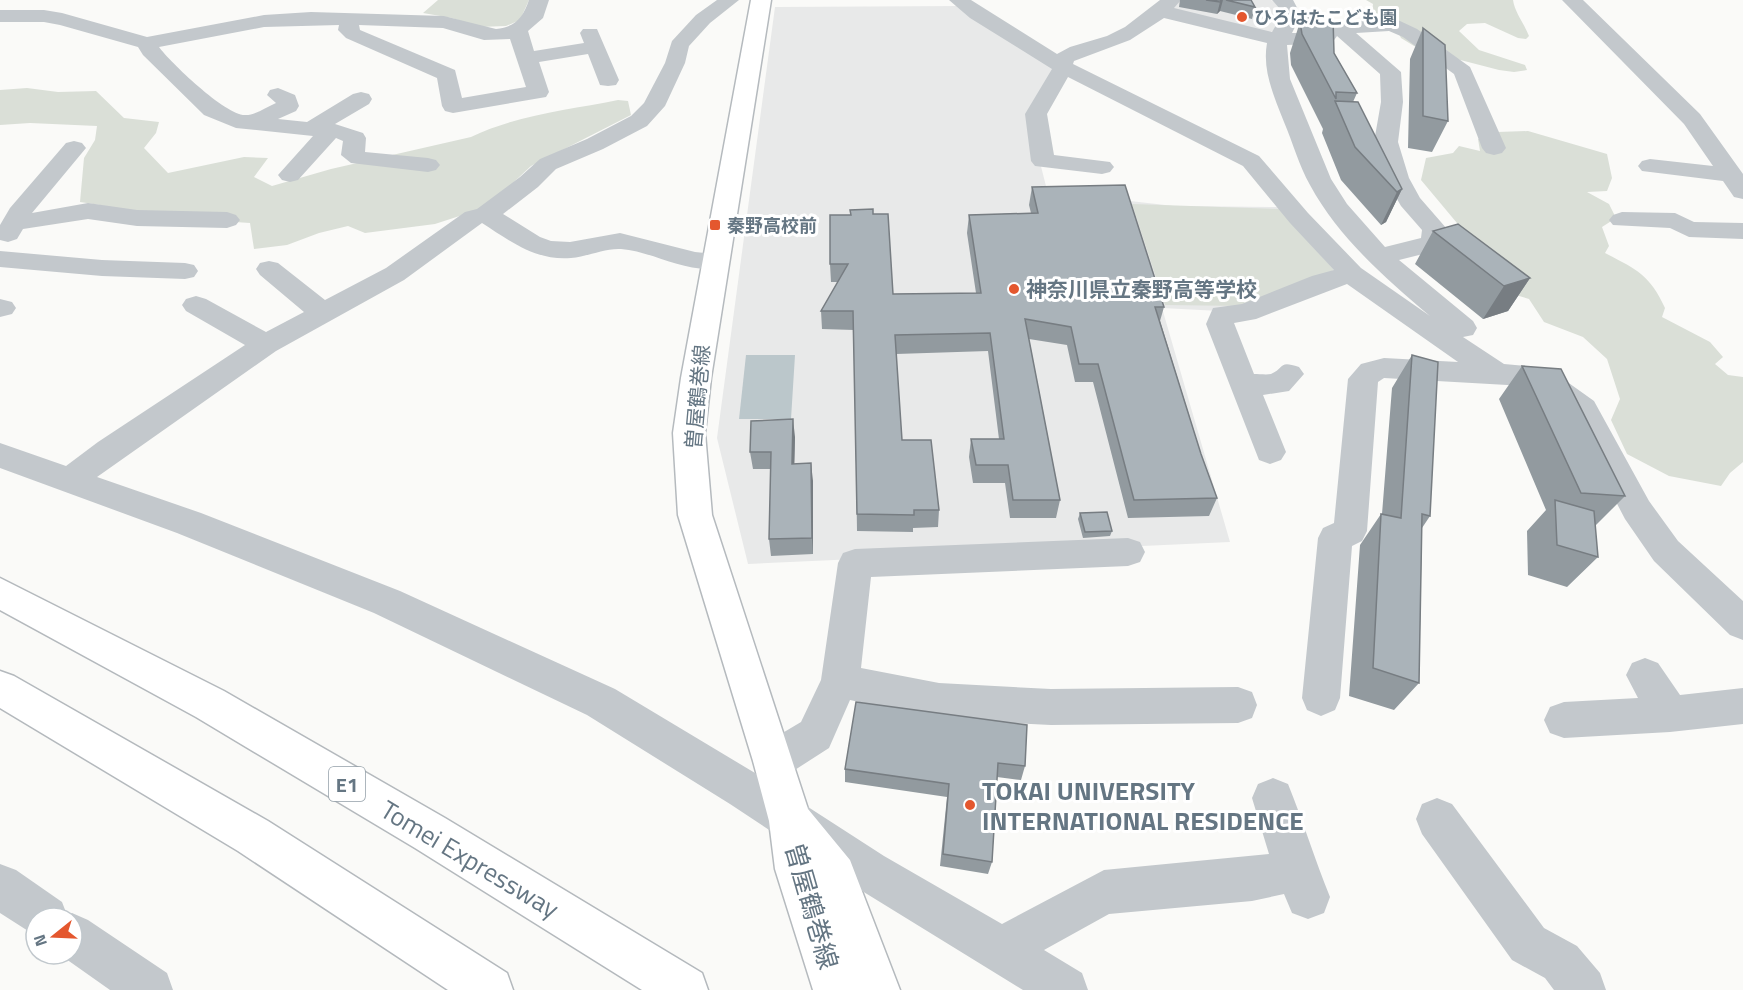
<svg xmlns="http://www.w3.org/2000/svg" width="1743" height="990" viewBox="0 0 1743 990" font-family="'Titillium Web','Noto Sans JP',sans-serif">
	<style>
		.built { fill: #e8e9e9 }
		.green { fill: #dadfd7 }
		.water { fill: #bbc7cb }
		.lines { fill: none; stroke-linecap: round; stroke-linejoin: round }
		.major-casing { stroke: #b5babe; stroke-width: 3 }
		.highway-casing { stroke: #b4b9bd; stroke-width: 3 }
		.minor { fill: #c3c8cc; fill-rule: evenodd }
		.major { fill: #fff; fill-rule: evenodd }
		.highway { fill: #fff; fill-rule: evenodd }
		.wall { fill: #929a9f }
		.shaded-wall { fill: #777d82 }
		.building { fill: #aab3b9; stroke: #777d82; stroke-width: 1.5 }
		.poi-dot { fill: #e4572e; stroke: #fff; stroke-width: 2 }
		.labels { text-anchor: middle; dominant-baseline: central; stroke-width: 6; stroke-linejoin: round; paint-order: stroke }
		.far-poi-label { font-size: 18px; font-weight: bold; fill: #657683; stroke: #fff; text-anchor: start }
		.shield { fill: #fff; stroke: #939fa8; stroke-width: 1.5 }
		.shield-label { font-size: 20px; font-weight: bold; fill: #657683 }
		.poi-label { font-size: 21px; font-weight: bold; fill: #657683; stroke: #fff; text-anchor: start }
		.street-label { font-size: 21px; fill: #657683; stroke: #fff }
		.near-poi-label { font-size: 26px; font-weight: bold; fill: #657683; stroke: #fff; text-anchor: start }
		.near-street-label { font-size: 26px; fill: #657683; stroke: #fff }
	</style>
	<rect width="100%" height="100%" fill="#fafaf8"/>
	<!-- built -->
	<path class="built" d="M1178,0H1271L1279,6L1282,13L1281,21L1274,31L1266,33L1169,9Z
		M960,6L1058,67L1028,115L1049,198L1130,201L1174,206L1281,207L1339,270L1220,311L1162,308L1230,542L748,564L717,438L775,7Z"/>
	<!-- green -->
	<path class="green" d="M438,0H529L520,20L506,26L479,27L452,18L423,13Z
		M1366,0H1513C1515,13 1524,23 1529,36L1526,39L1518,38L1485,23L1467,24L1459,31L1479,50L1525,65L1527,70L1514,72L1499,70L1445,56L1414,46L1401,38L1397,30L1364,23L1360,19L1372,12L1373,4Z
		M27,88L58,92L96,91L124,118L159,122L156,133L144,148L168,173L244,157L268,158L254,177L272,186L331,169L471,137C516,115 569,110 618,100L628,101L631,115L531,166L487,207L435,224L365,233L348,226L319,233L287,245L254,249L250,223L146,216L100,205L80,202L84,158L95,140L97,126L30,123L0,125V90Z
		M1528,131L1607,154L1612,178L1607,191L1587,192L1609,204L1616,218L1602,227L1609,246L1605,253C1636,269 1650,275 1665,308L1662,317L1710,342L1723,357L1715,364L1728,375L1743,377V462L1730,473L1721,486L1669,476L1627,454L1611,420L1620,399L1607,359L1583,337L1544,322L1529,299L1509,293L1467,235L1421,180L1426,158L1453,153L1459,146L1480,151L1478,139L1497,132Z
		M1132,204L1279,209L1334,270L1242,306L1165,305Z"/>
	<!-- water -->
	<path class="water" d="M746,355H795L791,419H739Z"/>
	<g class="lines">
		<defs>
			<path id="major" d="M751,0H771L711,378L705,433L712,515L808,809L850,860L900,990H813L775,869L769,821L753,761L678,515L673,433L681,378Z"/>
			<path id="highway" d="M0,578L224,691L445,818L702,973L708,990H642L415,848L196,717L0,610Z
				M0,671L14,676L268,821L507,973L513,990H448L238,851L0,708Z"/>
		</defs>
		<!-- major casing -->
		<use href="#major" class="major-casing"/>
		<!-- highway casing -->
		<use href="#highway" class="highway-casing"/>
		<!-- minor -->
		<path class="minor" d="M529,0H549L543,18L528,31L534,51L584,43L580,33L583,29H597L619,80L616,85L608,86L600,85L588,54L539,62L549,92L546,97L453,113L445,111L442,106L437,78L346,38L338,30L339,25L264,27L159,47C170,62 227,117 246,115C255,115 267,107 276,103L267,95L270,90L278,88L295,95L299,106L296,111L278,119L307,122L353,94L361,92L369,94L372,99L369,104L335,124L363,133L366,138L365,152L428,158L436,160L440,165L436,170L428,172L351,163L341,155L343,141L336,138L298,180L290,182L282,180L278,175L313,136L236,128L204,115L143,55L138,47L60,25L44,22H0V10H44L62,13L147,37L264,15L311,12L444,16L496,29C516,27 523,17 529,0ZM359,25L443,28L484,40L510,39L526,87L462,98L455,70L360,30Z
			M717,0H739L710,23L689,46L685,63L665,106L647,126L603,149L556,169L538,187L503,214L540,237L551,241L570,242L620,233L695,252L724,255L728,261L724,267C689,276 656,252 621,249C604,248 587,257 571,258C536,261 510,241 482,223L404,280L276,351L97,477L201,513L400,591L615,689L760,776L884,856L1002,924L1104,870L1269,854L1252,798L1258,784L1273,778L1288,784C1303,821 1315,860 1330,897L1324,913L1308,919L1292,913L1284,894L1252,901L1109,914L1044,950L1082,973L1088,990H1023L854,886L730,804L587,715L374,613L177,533L0,468V443L66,466L98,442L245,345L186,311L182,305L186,299L196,296L206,299L266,332L304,312L260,275L256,269L260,263L269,261L278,263L325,300L386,268L465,212L477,209L520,177L540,159L587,139L631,116L644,103L665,63L672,41L696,15Z
			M949,0H971L1057,54L1070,47L1107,36L1125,27L1160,0H1181L1174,8L1272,32L1282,15L1280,9L1272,0H1293L1301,15L1292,33H1319L1323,27L1330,25L1381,18L1400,21L1417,29L1470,67L1506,148L1502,153L1494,155L1486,153L1482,148L1454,74L1403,37L1389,31L1356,33L1401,72L1403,102L1398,142L1409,178L1420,198L1447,229L1449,238L1439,250L1399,260L1473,321L1477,328L1473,335L1463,337L1504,364L1527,366L1559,376L1594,401L1649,501L1678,541L1743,601V640L1730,635L1654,561L1625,519L1571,416L1537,390L1525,386L1384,378L1378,382L1367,531L1362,541L1352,546L1340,698L1335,710L1321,716L1307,710L1302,698L1318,538L1323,528L1334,523L1348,379L1361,364L1384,358L1458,362L1347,284L1256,319L1234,323L1254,374C1259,374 1267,375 1271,374C1285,368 1278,360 1299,367L1304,374L1289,391L1263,395L1286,452L1281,460L1270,464L1259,460L1206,324L1213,308L1242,304L1312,276L1334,270L1290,223L1243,166L1068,77L1047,114L1054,155L1110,162L1114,167L1110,172L1102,174L1035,166L1031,161L1025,114L1052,69L970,18ZM1164,18L1267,43C1262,71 1274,96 1284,122C1293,143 1299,166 1310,185C1338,237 1385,278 1430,316L1361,268L1308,213L1259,156L1073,64L1074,61L1130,40ZM1337,36L1380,74L1381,102L1374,142L1385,178L1401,206L1422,230L1421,238L1385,247L1347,204L1331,179L1290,79L1287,45L1332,43Z
			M1562,0H1583L1700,114L1743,174V199L1734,197L1723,181L1642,171L1638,166L1642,161L1650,159L1713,166L1684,124Z
			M74,141L82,143L86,148L32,213L88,203L137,210L227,212L236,215L240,220L236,225L227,228L137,226L88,219L23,229L17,239L8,242L0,240V225L10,208L66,143Z
			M1622,212L1675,213L1694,222L1743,223V239L1689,237L1670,228L1613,225L1609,220L1613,215Z
			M0,251L102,260L185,263L194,265L198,271L194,277L185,279L102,276L0,267Z
			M0,299L12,302L16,308L12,314L0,317Z
			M1128,538L1140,542L1145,552L1140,562L1128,566L871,577L861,668L939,683L1051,689L1238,687L1252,692L1257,705L1252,718L1238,723L1051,725L939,719L850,700L829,748L787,775L773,780L759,775L753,761L759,747L801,722L821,680L838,563L843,553L855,549Z
			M1645,658L1658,663L1680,695L1743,688V724L1670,732L1564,738L1550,733L1544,720L1550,707L1564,702L1638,698L1626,675L1632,663Z
			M1437,798L1452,804L1544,928L1577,946L1600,973L1606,990H1554L1545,978L1512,960L1422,834L1416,819L1422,804Z
			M0,864L16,870L62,902L67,915L72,913L88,920L167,973L173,990H110L59,954H72V918H36V936L0,913Z"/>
		<!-- major -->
		<use href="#major" class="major"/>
		<!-- highway -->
		<use href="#highway" class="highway"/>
	</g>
	<!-- wall -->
	<path class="wall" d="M1180,0H1251L1255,7L1252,19L1220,11L1217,14L1179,7Z
		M1300,22L1334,53L1357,93L1353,102L1402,189L1386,222L1381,225L1341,180L1322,133L1323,129L1291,65L1290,53Z
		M1423,28L1448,121L1432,152L1408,148L1410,59Z
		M1032,187L1164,307L1160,321L1201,454L1217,498L1209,516L1128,518L1093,382H1075L1067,345L1029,339L1060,500L1056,518H1010L1005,483H973L969,457L971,439H999L988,351L896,354L902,440L939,510L938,527L913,528V532L857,531L854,330L822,329L821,311L838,282H831L830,264L873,214L893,294L976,293L967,233L969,215L1031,213L1029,205Z
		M1433,231L1530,278L1508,311L1483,319L1415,264Z
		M1412,355L1430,516L1422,528L1419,683L1394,710L1349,696L1360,545L1381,514H1382L1392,388Z
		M1522,366L1625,496L1595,526L1598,557L1567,587L1528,575L1527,531L1546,510L1499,399Z
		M795,437L794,464L813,481V554L771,556L769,539L771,469H753L750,452Z
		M1080,513L1112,531L1110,536L1083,538L1078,519Z
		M856,702L1025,766L1021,780L997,777L992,862L988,874L940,866L947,797L845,782V769Z"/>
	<!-- shaded-wall -->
	<path class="shaded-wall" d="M1223,0L1220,11L1217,14L1220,2Z
		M1402,189L1386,222L1381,225L1397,192Z
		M1530,278L1508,311L1483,319L1504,286Z
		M793,419L795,437L794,481L792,464Z
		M811,463L813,481V554L812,538Z"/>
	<!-- building -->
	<path class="building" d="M1206,0H1222L1220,2Z
		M1226,0H1251L1255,7Z
		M1312,16L1333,18L1334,53L1357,93L1336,92V99L1302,34L1300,22Z
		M1423,28L1445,45L1448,121L1423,116Z
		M1335,101L1358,102L1402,189L1397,192L1355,147Z
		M1125,185L1164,307H1155L1201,454L1217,498L1134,500L1098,364H1079L1071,327L1025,319L1060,500H1013L1008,465H976L971,439H1004L990,333L895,335L902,440H931L939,510H914V515L857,514L853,311H821L848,264H830V215H851L850,210L873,209V214H888L893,294L981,293L969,215L1038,213L1032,187Z
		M1458,224L1530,278L1504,286L1433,231Z
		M1412,355L1438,362L1430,516L1422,514L1419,683L1373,668L1381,514L1401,518Z
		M1522,366L1561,369L1625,496L1581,493Z
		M793,419L792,464L811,463L812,538L769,539L771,452H750L751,421Z
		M1555,500L1594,511L1598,557L1557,545Z
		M1107,512L1112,531L1085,532L1080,513Z
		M856,702L1027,725L1025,766L998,763L992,862L943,854L949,784L845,769Z"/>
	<!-- markers -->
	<g class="poi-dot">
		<circle cx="1242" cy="17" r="6"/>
		<rect x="709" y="219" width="12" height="12" rx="3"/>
		<circle cx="1014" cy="289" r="6"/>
		<circle cx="970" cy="805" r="6"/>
	</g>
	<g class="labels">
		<!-- far-poi labels -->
		<g class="far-poi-label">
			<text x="1254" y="17">ひろはたこども園</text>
			<text x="727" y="225">秦野高校前</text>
		</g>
		<!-- shield labels -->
		<rect class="shield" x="329" y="767" width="36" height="34" rx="4.5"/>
		<g class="shield-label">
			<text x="347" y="784">E1</text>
		</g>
		<!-- poi labels -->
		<g class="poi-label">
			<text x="1026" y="289">神奈川県立秦野高等学校</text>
		</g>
		<!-- street labels -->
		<g class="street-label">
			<text transform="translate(697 397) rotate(-85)">曽屋鶴巻線</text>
		</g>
		<!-- near-poi labels -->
		<g class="near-poi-label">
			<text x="982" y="790">TOKAI UNIVERSITY<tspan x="982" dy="30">INTERNATIONAL RESIDENCE</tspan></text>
		</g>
		<!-- near-street labels -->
		<g class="near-street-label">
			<text transform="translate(470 859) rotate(31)">Tomei Expressway</text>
			<text transform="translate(812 906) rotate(74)">曽屋鶴巻線</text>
		</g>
	</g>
	<!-- north arrow -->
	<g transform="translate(54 936) rotate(252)"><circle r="28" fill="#ffffff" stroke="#c1c8cd" stroke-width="1.5"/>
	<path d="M0-4.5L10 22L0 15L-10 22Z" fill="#e4572e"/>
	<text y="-9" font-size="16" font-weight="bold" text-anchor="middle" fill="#657683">N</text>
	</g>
</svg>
